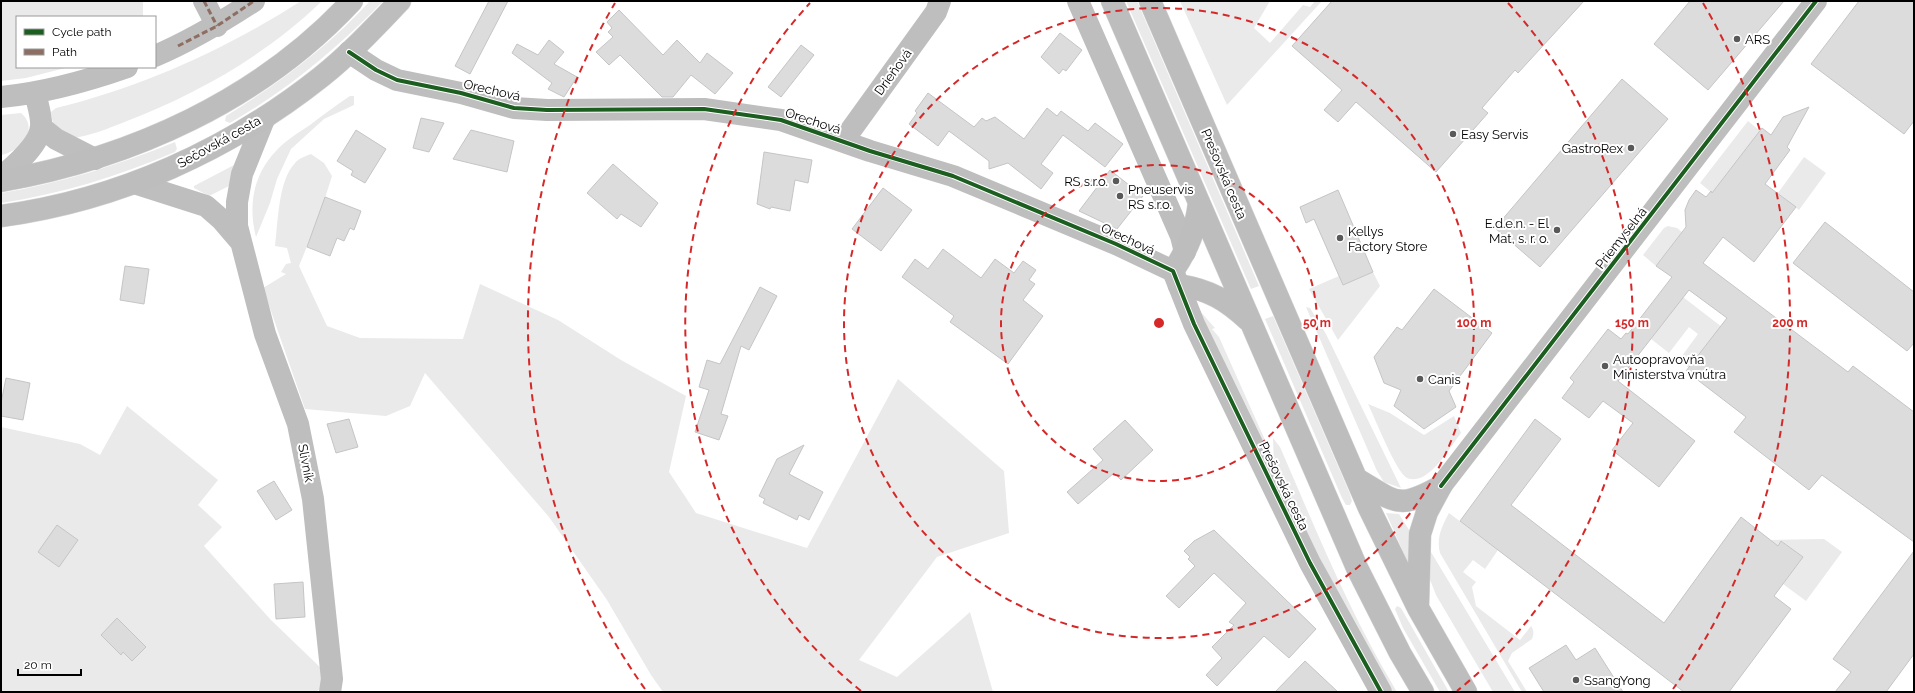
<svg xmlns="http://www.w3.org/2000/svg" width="1915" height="693" viewBox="0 0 1915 693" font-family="Raleway,sans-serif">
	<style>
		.green { fill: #eaeaea }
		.building { fill: #dcdcdc; stroke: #c5c5c5 }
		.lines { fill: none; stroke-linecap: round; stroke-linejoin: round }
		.major-casing { stroke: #dbdbdb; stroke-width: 23 }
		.highway-casing { stroke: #dbdbdb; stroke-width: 23 }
		.minor { stroke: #bebebe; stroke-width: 22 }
		.major { stroke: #bdbdbd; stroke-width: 22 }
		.highway { stroke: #bdbdbd; stroke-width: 22 }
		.quiet { stroke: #8d6e63; stroke-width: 3; stroke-dasharray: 6 3; stroke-linecap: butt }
		.cycleway-casing { stroke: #fff; stroke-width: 6 }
		.cycleway { stroke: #1b5e20; stroke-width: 4 }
		.ring { fill: none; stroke: #d62828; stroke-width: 2; stroke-dasharray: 7 5 }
		.poi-dot { fill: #595959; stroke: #fff; stroke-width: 1.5 }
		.labels { text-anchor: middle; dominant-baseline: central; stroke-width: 4; stroke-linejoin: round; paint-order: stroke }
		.poi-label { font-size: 13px; fill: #000; stroke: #fff; text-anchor: start }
		.street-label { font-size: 13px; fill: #000; stroke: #fff }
		.centre { fill: #d62828; stroke: #fff; stroke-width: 2 }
		.ring-label { font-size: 12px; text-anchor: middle; font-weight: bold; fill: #d62828; stroke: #fff; stroke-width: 4; stroke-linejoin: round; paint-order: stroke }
	</style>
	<rect width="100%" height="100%" fill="#fff"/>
	<!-- green -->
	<path class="green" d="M1,1H143V17H17V67H69L26,78L1,81Z
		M301,1H322C266,55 199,93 127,121C109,128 91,136 72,138L53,125L51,112L56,108C143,87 226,49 301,1Z
		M370,1H383C337,49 287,90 230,123L225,121L226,116C278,84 328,47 370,1Z
		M1126,1H1137L1259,286L1251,289Z
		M1180,1H1270L1254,28L1270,43L1303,5L1310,7L1315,1H1322L1227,105Z
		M350,96H354V105L324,119L291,149L277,179L270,203L256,237C248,206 253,175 276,151C285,141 298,133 310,125C323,115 336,105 350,96Z
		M21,113C40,129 20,152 1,155V115Z
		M1748,121L1760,131L1712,193L1700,183Z
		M175,142L177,149L175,152C119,176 61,194 1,203V193C62,183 118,165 175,142Z
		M311,154L324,163L332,176L319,217L299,266L327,326L360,338L463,339L480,284L558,320L621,360L686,396L669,472L696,513L807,548L898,379L1004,471L1009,533L937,557L859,660L897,677L970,612L993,692H663L651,675L607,600L549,517L425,373L410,406L386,416L305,409L263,288L286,274L281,272L286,264L291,263L287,248L275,246C278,223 278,181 295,163C299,158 306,156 311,154Z
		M1804,157L1826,173L1799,210L1778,193Z
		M234,165L229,186L209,196L194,188V186Z
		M1668,226L1677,228L1682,232L1656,266L1643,255L1664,228Z
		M1373,272L1380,286L1338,340L1309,289L1339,276L1343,285Z
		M1683,297L1914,475L1710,340L1689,368L1679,360L1698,334L1689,327L1669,353L1651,339Z
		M1306,307L1310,308L1326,334L1401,488L1384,482L1377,471Z
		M1199,310L1215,328L1212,329L1219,337L1265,440V452Z
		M1273,316L1350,494L1352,501L1350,505H1346L1342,498L1265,319Z
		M1368,404L1390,413L1424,435L1454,416L1461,433C1451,446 1441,464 1427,474C1422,478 1414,481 1407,478C1396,472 1375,418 1368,404Z
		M127,406L218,480L198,505L222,527L204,546L271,620L325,672L324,686L316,692H1V427L80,444L100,455Z
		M1273,438L1280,447C1316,530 1350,614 1397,692H1390L1362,642L1274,467Z
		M1386,513L1399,514L1411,533L1409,565Z
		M1449,513L1498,550L1485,569L1473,560L1463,572L1476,582L1472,587L1476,606L1520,640L1531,626C1534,630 1534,634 1532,639L1512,653L1508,661L1527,692H1522L1440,553C1436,538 1442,526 1449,513Z
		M1824,539L1842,552L1806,601L1783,584L1802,557L1782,541L1774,550L1770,540Z
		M1428,547L1515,692H1493L1436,595L1429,577Z
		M1397,606L1401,608L1449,692H1440L1403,628L1395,609Z"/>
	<!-- building -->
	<path class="building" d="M489,1H508L470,74L455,66Z
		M1332,1H1584L1518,73L1515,70L1482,108L1488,113L1436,172L1356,102L1338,122L1324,110L1342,90L1292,46Z
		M1690,1H1784L1708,90L1654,44Z
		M1859,1H1914V121L1904,134L1811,64Z
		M619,10L663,55L677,40L700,63L707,53L733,73L715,94L691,75L673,97H662L620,55L609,65L596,52L613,37L608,32L612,28L607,22Z
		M1060,33L1082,50L1066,71L1063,69L1059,74L1041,57Z
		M549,40L564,52L554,64L577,77L564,97L548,89L552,83L512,53L517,44L538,55Z
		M801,45L814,55L781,97L768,87Z
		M1622,79L1668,119L1540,267L1495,228Z
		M928,93L974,127L982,118L986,121L995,117L1024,139L1047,108L1057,116L1061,111L1088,131L1095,123L1123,144L1105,167L1063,135L1041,164L1053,173L1041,189L1008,163L989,169V161L949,131L938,146L909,124L917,113L915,111Z
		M1809,107L1787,147L1790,150L1765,184L1796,207L1754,262L1723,237L1703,263L1848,372L1853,366L1914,412V542L1822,475L1809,490L1734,432L1746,417L1686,371L1727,318L1689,290L1618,381L1695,441L1659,487L1612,450L1633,423L1603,401L1589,418L1562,398L1574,382L1570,378L1608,329L1621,339L1626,333L1628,334L1672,277L1656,266L1686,227L1685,210L1689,200L1696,190L1706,197L1711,191L1712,193L1762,128L1771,135L1783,117Z
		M421,118L444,123L429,152L413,148Z
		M356,130L386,149L365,183L351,175L353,171L337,161Z
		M471,130L514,141L507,172L453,159Z
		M764,152L812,160L808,183L795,180L790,211L771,207L770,209L757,204Z
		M613,164L658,203L641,227L621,214L617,219L587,193Z
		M1110,170L1143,196L1117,229L1079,211Z
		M883,188L912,210L881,251L852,229Z
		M1338,190L1373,272L1343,285L1314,219L1306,223L1300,207Z
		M325,197L361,211L354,230L350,228L344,241L337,238L330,256L307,247Z
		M1825,222L1914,292V343L1907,351L1793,263Z
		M943,249L981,278L995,259L1014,273L1023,261L1036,270L1029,280L1035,284L1023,300L1043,316L1008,364L950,322L954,316L902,277L915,259L928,269Z
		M125,266L149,269L144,304L120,300Z
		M760,287L777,296L749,350L741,346L721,414L728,416L719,440L695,432L709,390L699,387L707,360L720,364Z
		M1434,289L1492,333L1449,391L1456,407L1424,429L1394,406L1401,390L1384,383L1374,357L1397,327L1402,330Z
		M6,378L30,383L23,420L1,416V403Z
		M349,419L358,447L336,453L327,424Z
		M1535,419L1561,439L1511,505L1664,623L1741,517L1778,546L1781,541L1803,557L1774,596L1791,609L1729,692H1684L1460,521Z
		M1125,420L1153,450L1121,480L1114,473L1078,504L1067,492L1103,460L1093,449Z
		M804,445L789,474L823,492L809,520L799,515L797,520L763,503L765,499L759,496L777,459Z
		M274,481L292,510L276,520L257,491Z
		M57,525L78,540L59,567L38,552Z
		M1214,530L1316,629L1289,658L1264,636L1217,686L1206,675L1222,658L1212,647L1234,625L1229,622L1246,603L1214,573L1179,608L1166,596L1195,566L1188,559L1190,557L1184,551L1194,541Z
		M1914,551V654L1886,692H1835L1851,672L1833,659Z
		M303,582L305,617L276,619L274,584Z
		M117,618L146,647L132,661L123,652L121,655L101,635Z
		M1566,645L1576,660L1595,648L1623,692H1544L1529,668Z
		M1305,661L1338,692H1275Z"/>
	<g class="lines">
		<defs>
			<path id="major" d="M1,181C132,158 260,100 352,1
				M1,216C119,200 229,150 321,77C350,54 375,27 400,1"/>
			<path id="highway" d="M1112,1L1357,568L1400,653L1423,692
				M1150,1L1369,508L1418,608L1466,692
				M1173,271C1188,249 1196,229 1199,202
				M1179,285C1210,290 1226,300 1248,320
				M1357,479C1397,503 1398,510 1441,486
				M1418,605L1420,534L1427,512L1441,486"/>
		</defs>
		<!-- major casing -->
		<use href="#major" class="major-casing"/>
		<!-- highway casing -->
		<use href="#highway" class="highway-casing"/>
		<!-- minor -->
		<path class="minor" d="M204,1L217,26
			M1078,1L1181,236L1185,252
			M349,52L376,70L397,80L461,93L514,108L547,110L704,109L781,120L870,151L953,176L1116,244L1173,271L1194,324L1310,563L1381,692
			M155,56C190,41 222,22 254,1
			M1,97C44,93 87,81 127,67
			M265,117L242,174L237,202V226L265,334L298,424L313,499L332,679L330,692
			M41,127L56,139L95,159
			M843,141L936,12L940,1
			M1,177C14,166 40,145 41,126C42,116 37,103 35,92
			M134,183L206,206L222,220L240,241
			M1441,486L1816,1"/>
		<!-- major -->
		<use href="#major" class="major"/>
		<!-- highway -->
		<use href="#highway" class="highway"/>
		<!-- quiet -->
		<path class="quiet" d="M204,1L217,26
			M178,46L217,26L254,1"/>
		<defs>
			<path id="cycleway" d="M349,52L376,70L397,80L461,93L514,108L547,110L704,109L781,120L870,151L953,176L1116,244L1173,271L1194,324L1310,563L1381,692
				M1441,486L1816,1"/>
		</defs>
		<!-- cycleway casing -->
		<use href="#cycleway" class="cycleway-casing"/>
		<!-- cycleway -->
		<use href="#cycleway" class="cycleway"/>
	</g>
	<!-- distance rings -->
	<g class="ring">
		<circle cx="1159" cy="323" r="158"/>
		<circle cx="1159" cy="323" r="315"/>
		<path d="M861 691A473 473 0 0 1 810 3M1508 3A473 473 0 0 1 1457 691"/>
		<path d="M645 689A631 631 0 0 1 615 3M1703 3A631 631 0 0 1 1673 689"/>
	</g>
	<!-- markers -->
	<g class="poi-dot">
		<circle cx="1737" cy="39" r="4"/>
		<circle cx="1453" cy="134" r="4"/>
		<circle cx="1631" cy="148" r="4"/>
		<circle cx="1116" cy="181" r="4"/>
		<circle cx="1120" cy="196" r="4"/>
		<circle cx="1557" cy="230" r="4"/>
		<circle cx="1340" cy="238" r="4"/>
		<circle cx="1605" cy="366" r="4"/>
		<circle cx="1420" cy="379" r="4"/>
		<circle cx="1576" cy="680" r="4"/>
	</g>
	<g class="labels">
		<!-- poi labels -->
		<g class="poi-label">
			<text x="1745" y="39">ARS</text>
			<text x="1461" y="134">Easy Servis</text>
			<text x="1623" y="148" text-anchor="end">GastroRex</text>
			<text x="1108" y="181" text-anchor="end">RS s.r.o.</text>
			<text x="1128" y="189">Pneuservis<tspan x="1128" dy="15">RS s.r.o.</tspan></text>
			<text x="1549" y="223" text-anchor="end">E.d.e.n. - El<tspan x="1549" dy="15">Mat, s. r. o.</tspan></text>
			<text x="1348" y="231">Kellys<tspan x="1348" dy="15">Factory Store</tspan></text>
			<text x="1613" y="359">Autoopravovňa<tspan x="1613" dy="15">Ministerstva vnútra</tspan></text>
			<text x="1428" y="379">Canis</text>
			<text x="1584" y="680">SsangYong</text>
		</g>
		<!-- street labels -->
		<g class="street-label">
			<text transform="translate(893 72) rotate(-54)">Drieňová</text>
			<text transform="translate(492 90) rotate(13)">Orechová</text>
			<text transform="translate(813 121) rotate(18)">Orechová</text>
			<text transform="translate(219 142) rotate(-29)">Sečovská cesta</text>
			<text transform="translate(1224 174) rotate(67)">Prešovská cesta</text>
			<text transform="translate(1621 238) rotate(-52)">Priemyselná</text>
			<text transform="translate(1128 239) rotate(25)">Orechová</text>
			<text transform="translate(306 463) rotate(79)">Slivník</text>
			<text transform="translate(1284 486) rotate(64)">Prešovská cesta</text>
		</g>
	</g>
	<circle cx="1159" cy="323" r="6" class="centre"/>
	<g class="ring-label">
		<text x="1317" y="327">50 m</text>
		<text x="1474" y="327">100 m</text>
		<text x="1632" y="327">150 m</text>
		<text x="1790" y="327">200 m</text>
	</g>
	<!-- border -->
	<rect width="1915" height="693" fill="none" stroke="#000000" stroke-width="4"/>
	<!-- legend -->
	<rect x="16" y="16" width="140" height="52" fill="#ffffff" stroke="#999999"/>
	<rect x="24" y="29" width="20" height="6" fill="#1b5e20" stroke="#999999"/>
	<text x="52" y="36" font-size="12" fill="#000000">Cycle path</text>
	<rect x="24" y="49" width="20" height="6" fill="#8d6e63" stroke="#999999"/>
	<text x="52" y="56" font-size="12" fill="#000000">Path</text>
	<!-- scale -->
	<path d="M18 669v6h63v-6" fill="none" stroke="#000000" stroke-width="2"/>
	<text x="24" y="669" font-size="12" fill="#000000" stroke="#ffffff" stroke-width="3" paint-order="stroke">20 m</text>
</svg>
